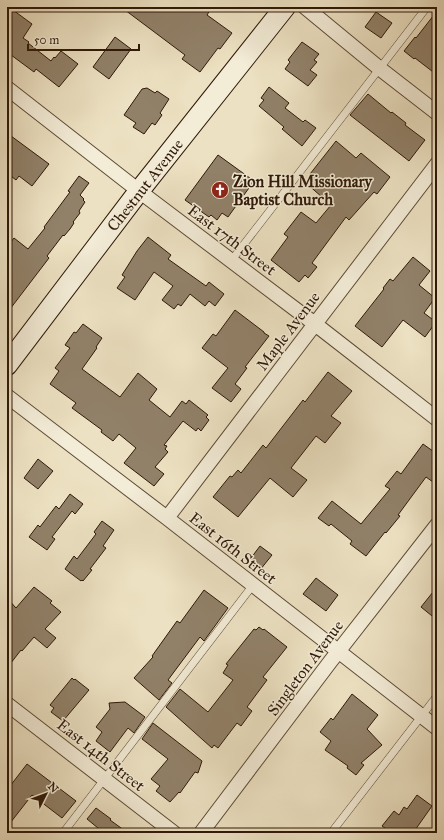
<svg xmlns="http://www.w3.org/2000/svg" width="444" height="840" viewBox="0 0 444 840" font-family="'IM FELL Great Primer',serif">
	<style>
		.building { fill: #918169; stroke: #2f1909 }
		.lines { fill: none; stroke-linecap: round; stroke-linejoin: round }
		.lane-casing { stroke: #5e4b37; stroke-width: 8 }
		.street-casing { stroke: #5e4b37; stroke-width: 16 }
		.secondary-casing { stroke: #2f1909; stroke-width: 22 }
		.lane { stroke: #f3ecd7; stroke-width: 7 }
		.street { stroke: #f3ecd7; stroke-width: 14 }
		.secondary { stroke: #f3ecd7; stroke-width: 20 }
		.labels { text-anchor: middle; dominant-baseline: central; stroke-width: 3; stroke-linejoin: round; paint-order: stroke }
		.poi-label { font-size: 16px; font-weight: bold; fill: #2f1909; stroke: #f3ecd7; text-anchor: start }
		.street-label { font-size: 16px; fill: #2f1909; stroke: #f3ecd7 }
	</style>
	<rect width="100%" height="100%" fill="#ece1c2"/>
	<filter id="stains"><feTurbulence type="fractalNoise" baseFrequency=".005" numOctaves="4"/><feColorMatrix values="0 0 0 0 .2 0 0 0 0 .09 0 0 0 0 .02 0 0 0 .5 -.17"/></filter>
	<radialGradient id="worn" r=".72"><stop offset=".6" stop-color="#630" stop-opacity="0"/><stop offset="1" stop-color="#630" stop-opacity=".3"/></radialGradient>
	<!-- building -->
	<path class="building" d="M121,7H212L207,15L232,33L220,49L218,48L200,72L182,59L185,55Z
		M13,10L32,24L23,38L29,42L28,43L51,61L54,57L55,58L61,51L78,64L59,87L36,69L34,72L7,52V18Z
		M437,11V75L415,58L414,59L404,51L415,37L416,38Z
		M376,12L392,23L381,38L365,27Z
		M115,37L131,49L109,79L93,67Z
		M302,42L319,54L314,60L317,62L310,70L317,75L308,86L285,69L290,62L288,60Z
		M269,87L289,103L285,108L303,122L305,120L316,128L302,146L282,129L284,127L259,106L264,100L261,98Z
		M147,88L155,93L157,91L169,99L160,113L162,115L155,125L152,123L144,134L133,127L136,123L124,115L142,89Z
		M368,94L391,113L392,112L406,123L405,125L425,140L409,161L350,115Z
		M7,133L49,164L32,186L19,176L16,180L7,173Z
		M336,141L356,158L361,153L390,177L377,194L374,192L349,220L346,217L312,263L317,267L308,278L305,275L299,282L271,260L288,237L284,234L301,212L316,223L331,205L306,183L312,175L310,174Z
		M218,155L254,181L228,217L222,213L217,220L211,215L209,217L185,200Z
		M79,176L89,183L80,195L84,199L83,200L85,202L79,211L80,213L73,222L74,223L70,229L64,236L63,235L47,256L49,258L7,313V247L14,238L28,249L45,228L44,227L70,192L68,191Z
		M148,237L171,255L168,259L206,286L209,282L224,294L215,306L209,301L205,306L190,294L181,306L178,304L174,309L162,300L173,286L154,272L135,300L117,288L125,277L122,275L137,251Z
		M413,257L430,271L419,285L435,298L424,313L436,322L425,337L403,320L382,347L355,326L384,289L383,288L390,279L393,281Z
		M235,310L264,332V333L269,336L245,367L247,368L235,384L241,389L231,402L212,388L228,368L202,348L213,334L216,336Z
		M83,324L102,338L96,347L97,348L82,369L120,397L138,373L157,389L149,400L170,417L182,401L186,404L189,400L208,415L206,417L209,420L201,431L198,428L196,431L183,421L164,445L167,446L165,449L168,452L155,467L164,474L154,486L124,463L136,448L119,434L113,441L101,432L102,430L72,408L76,403L50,384L59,371L55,368L70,348L65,345L74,332L76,333Z
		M328,372L352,391L331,416L341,423L325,443L316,436L291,468L307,480L293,497L270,478L238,517L213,497L230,476L232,477L238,470L241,473L263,445L266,448L303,400L305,402Z
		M423,444L437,454V476L433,482L426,477L398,515L400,516L386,533L385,532L366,556L350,544L352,541L331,524L329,526L318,518L332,501L361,524L390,489L385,486L397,471L401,474Z
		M38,459L53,471L38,489L24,478Z
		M70,494L83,504L75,514L72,511L52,537L55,539L47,550L29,537L38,525L40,527L56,506L59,509Z
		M102,521L114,530L103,546L106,548L90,569L92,570L83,581L82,580L81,581L65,569L74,556L77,559L96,534L94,532Z
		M260,546L272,555L260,570L248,562Z
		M316,578L338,595L326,611L303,594Z
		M34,587L52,601L50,603L61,612L45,629L56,638L47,648L34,637L22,651L21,650L7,668V598L16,608Z
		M437,587V620L421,607Z
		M204,590L228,608L204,641L200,637L168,680L172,683L159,700L134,678L153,657L152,656L177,621L180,623Z
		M259,627L263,630L264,629L287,647L263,677L267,680L247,707L252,711L241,726L237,723L218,748L214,745L212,748L166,707L180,689L208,712L233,680L223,673L228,665L226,664L254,629L256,630Z
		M72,678L74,680L75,679L89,690L63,721L51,712L54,708L50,705Z
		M352,694L378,715L367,729L382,745L361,763L364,765L356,775L347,768L348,766L325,750L331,741L320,732L331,718L333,720Z
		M125,702L145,717L134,733L128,728L110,752L96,741L102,732L96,727L110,709L109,703Z
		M153,723L202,761L198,773L195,772L180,793L179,792L170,802L156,791L160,786L151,779L168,759L142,739Z
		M27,764L76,801L62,818L32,795L7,827V790Z
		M417,795L432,806L413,833H392L382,826L394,811L399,815L404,807L407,809Z
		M96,808L111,819L110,820L128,833H104L87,819Z"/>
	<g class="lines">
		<defs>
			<path id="lane" d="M231,261L427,7
				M63,833L253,585
				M331,833L437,696"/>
			<path id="street" d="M305,7L379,68L437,113
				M7,88L139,191L315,324L437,419
				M7,396L167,518L437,728
				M167,518L437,164
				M7,704L174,833
				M201,833L330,662L437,525"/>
			<path id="secondary" d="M7,365L139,191L285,7"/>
		</defs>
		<!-- lane casing -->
		<use href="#lane" class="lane-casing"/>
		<!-- street casing -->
		<use href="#street" class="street-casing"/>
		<!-- secondary casing -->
		<use href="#secondary" class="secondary-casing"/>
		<!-- lane -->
		<use href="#lane" class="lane"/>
		<!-- street -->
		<use href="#street" class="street"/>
		<!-- secondary -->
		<use href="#secondary" class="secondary"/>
	</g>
	<!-- icons -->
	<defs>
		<symbol id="church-disc" viewBox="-11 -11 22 22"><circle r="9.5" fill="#8f2418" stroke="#f3ecd7"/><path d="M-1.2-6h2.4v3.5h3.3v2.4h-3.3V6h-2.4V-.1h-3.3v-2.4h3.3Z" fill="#fff"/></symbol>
	</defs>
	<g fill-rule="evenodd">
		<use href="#church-disc" x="210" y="180" width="20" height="20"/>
	</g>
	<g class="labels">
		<!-- poi labels -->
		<g class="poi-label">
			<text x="233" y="181">Zion Hill Missionary<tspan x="233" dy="18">Baptist Church</tspan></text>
		</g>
		<!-- street labels -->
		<g class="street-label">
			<text transform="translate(145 185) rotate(-52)">Chestnut Avenue</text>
			<text transform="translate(232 240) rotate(37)">East 17th Street</text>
			<text transform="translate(288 331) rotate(-53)">Maple Avenue</text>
			<text transform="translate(233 548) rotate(38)">East 16th Street</text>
			<text transform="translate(305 668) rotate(-53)">Singleton Avenue</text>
			<text transform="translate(101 755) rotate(38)">East 14th Street</text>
		</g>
	</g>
	<!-- margin -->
	<rect width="444" height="840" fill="none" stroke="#ece1c2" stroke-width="24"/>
	<rect x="8" y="8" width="428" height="824" fill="none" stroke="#2f1909" stroke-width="2"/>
	<rect x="12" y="12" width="420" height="816" fill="none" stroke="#2f1909"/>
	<!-- north arrow -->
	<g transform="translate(46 794) rotate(48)" stroke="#f3ecd7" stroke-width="3" paint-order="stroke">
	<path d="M0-3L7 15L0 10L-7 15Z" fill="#2f1909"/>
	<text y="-6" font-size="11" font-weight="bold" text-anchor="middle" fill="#2f1909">N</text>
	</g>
	<!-- scale -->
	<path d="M28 44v6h111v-6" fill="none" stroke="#2f1909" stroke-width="2"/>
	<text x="34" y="44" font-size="12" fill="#2f1909" stroke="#f3ecd7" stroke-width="3" paint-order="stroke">50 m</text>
	<rect width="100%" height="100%" filter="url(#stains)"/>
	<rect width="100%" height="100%" fill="url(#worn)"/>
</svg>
